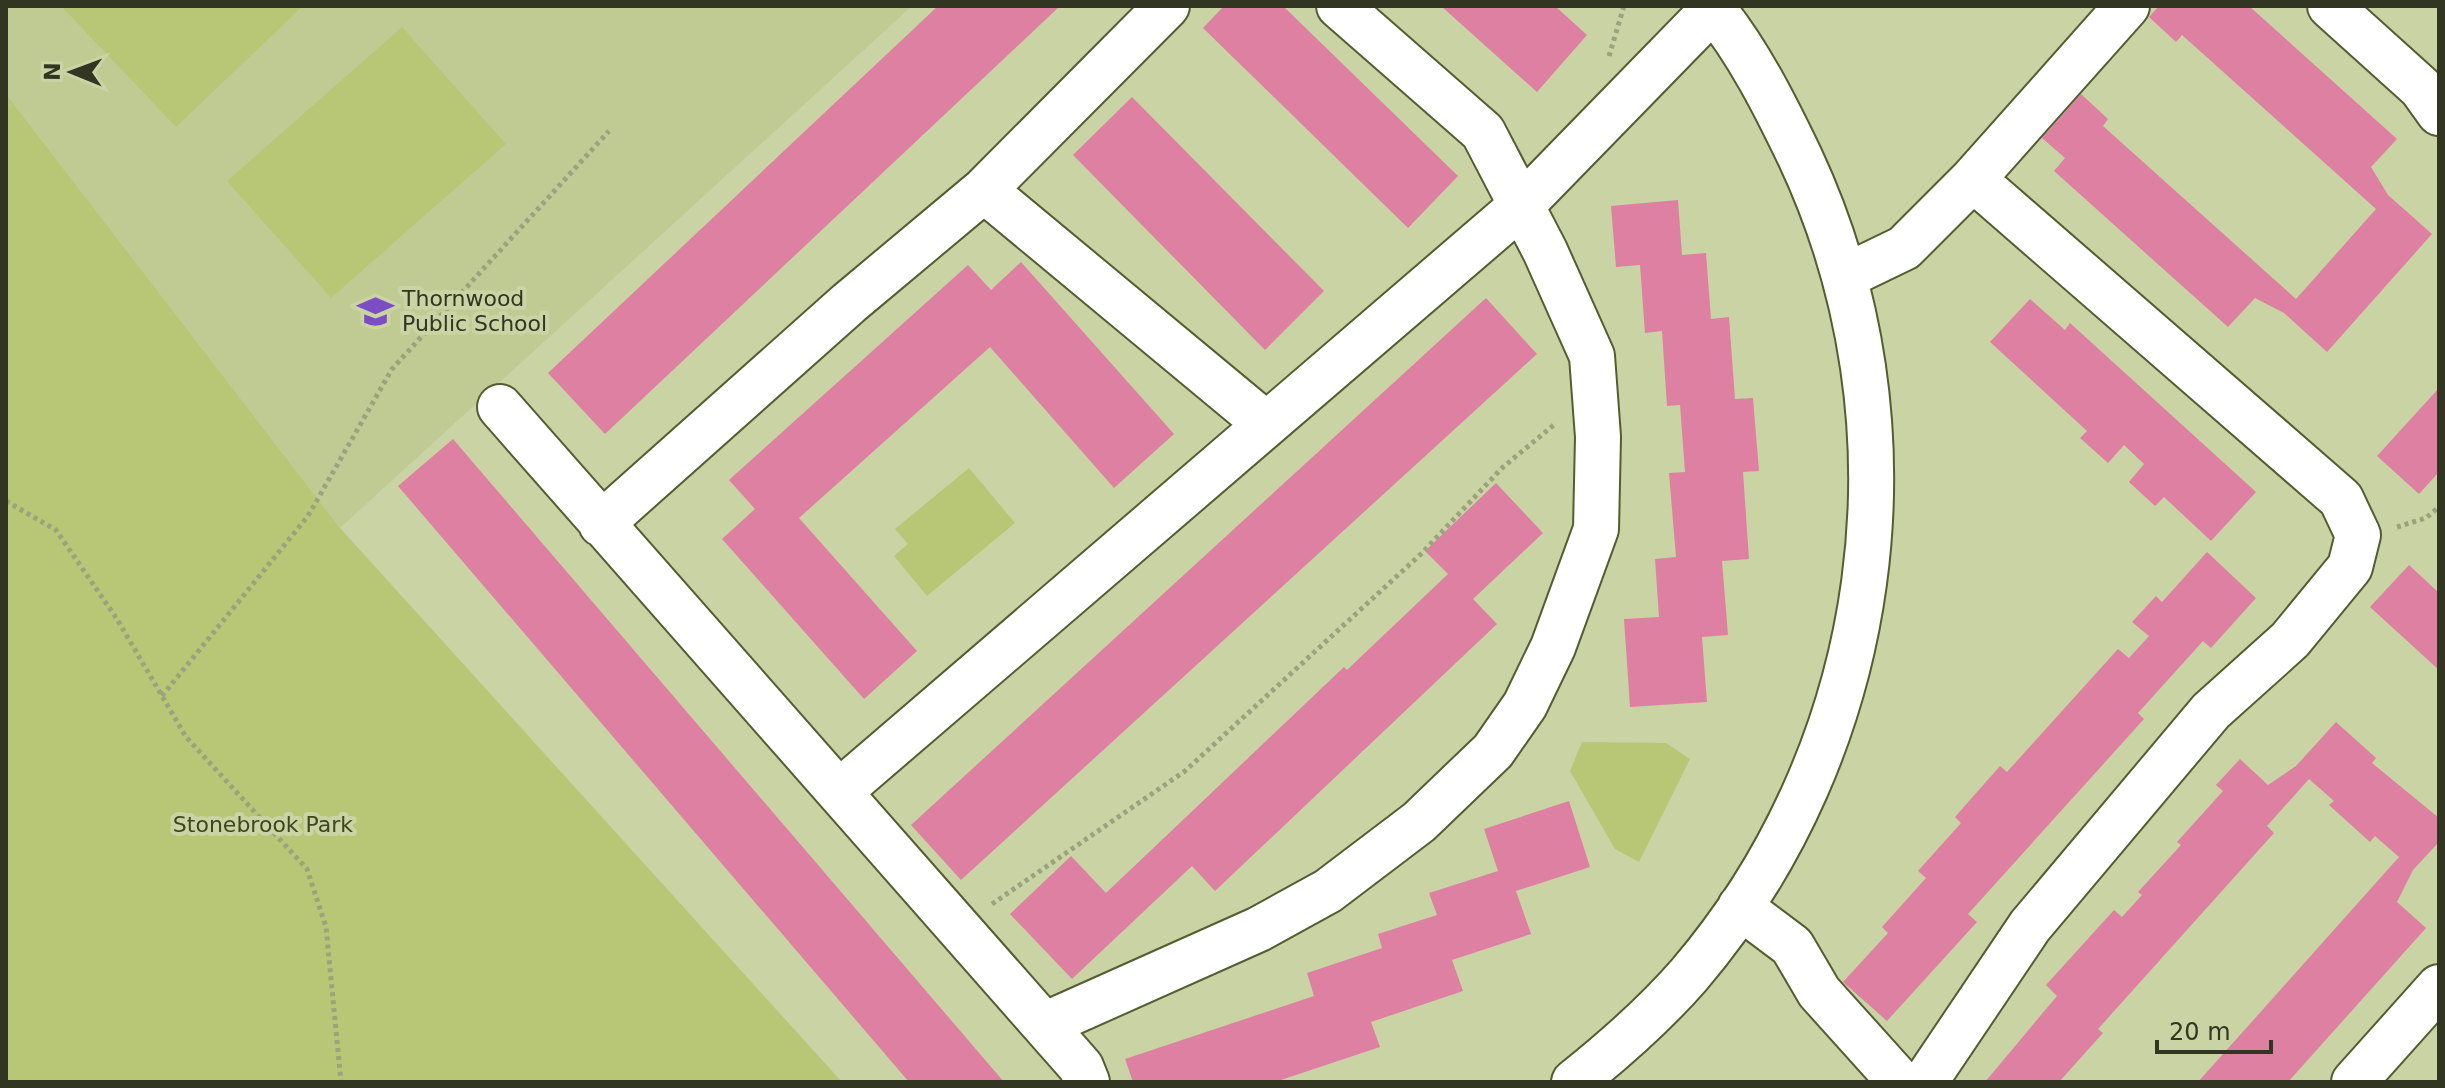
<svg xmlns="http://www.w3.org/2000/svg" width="2445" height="1088" viewBox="0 0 2445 1088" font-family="'DejaVu Sans',sans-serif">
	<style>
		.built { fill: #c0cb94 }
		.green { fill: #b8c776 }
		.building { fill: #de80a2 }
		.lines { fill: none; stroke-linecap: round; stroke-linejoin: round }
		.minor-casing { stroke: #545c32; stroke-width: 48 }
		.path { stroke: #9ba37d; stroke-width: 5; stroke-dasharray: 4 4; stroke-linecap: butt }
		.minor { stroke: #fff; stroke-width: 44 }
		.labels { text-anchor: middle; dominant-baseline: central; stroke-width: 8; stroke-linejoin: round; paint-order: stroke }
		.poi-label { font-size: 22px; fill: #313522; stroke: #c9d3a4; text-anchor: start }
		.park-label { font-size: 22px; fill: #3f461e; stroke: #c9d3a4 }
	</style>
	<rect width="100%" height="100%" fill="#c9d3a4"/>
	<!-- built -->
	<path class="built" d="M6,6H912L340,528L6,94Z"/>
	<!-- green -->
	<path class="green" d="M61,6H303L176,127Z
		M402,27L506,144L331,298L227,181Z
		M6,94L340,528L842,1082H6Z
		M969,468L1015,523L927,596L894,556L908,544L895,529Z
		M1582,742L1666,743L1690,759L1639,862L1615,849L1570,771Z"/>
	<!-- building -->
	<path class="building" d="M938,6H1060L605,434L548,373Z
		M1224,6H1283L1458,176L1408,228L1203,28Z
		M1441,6H1555L1587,35L1537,92Z
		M2159,6H2249L2397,139L2371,167L2388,195L2432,234L2327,352L2284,313L2255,298L2228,327L2054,171L2065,158L2042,138L2081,94L2108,119L2103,126L2296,299L2376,209L2182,35L2176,42L2149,17Z
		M1132,97L1324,291L1265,350L1073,155Z
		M1678,200L1682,255L1706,253L1711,319L1729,317L1735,399L1753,398L1759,471L1743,472L1749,559L1722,561L1728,635L1702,637L1707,702L1630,707L1624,619L1659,617L1655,559L1676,557L1669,473L1685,472L1680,405L1667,406L1662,331L1645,333L1640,265L1616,267L1611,206Z
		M1021,262L1174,434L1114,488L990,347L799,518L917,651L864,699L722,539L755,509L729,480L968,265L991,290Z
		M1486,298L1537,354L961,880L911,825Z
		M2030,299L2065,330L2070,323L2256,492L2211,541L2164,497L2155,506L2129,482L2144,464L2124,445L2108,463L2080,438L2087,431L1990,342Z
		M2439,388V472L2419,494L2377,456Z
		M453,439L1004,1082H909L398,486Z
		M1496,483L1543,533L1473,599L1497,624L1215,891L1192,866L1072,979L1010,914L1071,856L1106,893L1344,667L1347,670L1448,574L1425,551Z
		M2207,552L2256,598L2211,648L2203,641L2138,713L2144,719L1968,914L1977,922L1887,1021L1843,982L1888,933L1882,927L1926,878L1918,871L1961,823L1955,817L2000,766L2007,772L2118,649L2129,658L2149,636L2132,622L2156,596L2162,602Z
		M2409,565L2439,593V670L2370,607Z
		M2336,722L2376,758L2372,763L2439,818V842L2413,870L2397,902L2426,928L2288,1082H2198L2399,857L2375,836L2370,842L2329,805L2334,801L2309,779L2267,826L2274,833L2098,1029L2103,1033L2059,1082H1985L2057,996L2046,985L2114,910L2122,917L2142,895L2138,892L2181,845L2177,842L2223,791L2216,785L2240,759L2268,785L2296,766Z
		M1569,801L1590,867L1516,891L1531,934L1452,960L1463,991L1371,1022L1380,1047L1275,1082H1133L1125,1059L1314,996L1307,973L1382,948L1378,934L1437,915L1429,893L1498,871L1484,829Z"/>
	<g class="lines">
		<defs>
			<path id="minor" d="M2330,6L2421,88L2439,113
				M984,190L1266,424
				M1846,276L1904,248L1973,179L2127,6
				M500,407L1081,1067L1087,1082
				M601,524L849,303L984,190L1167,6
				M839,792L1522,205L1716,6
				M1740,907L1792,946L1819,992L1900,1082
				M1044,1025L1259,929L1328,891L1419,822L1493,751L1525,705L1553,647L1596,529L1598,437L1592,356L1545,251L1483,132L1339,6
				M1574,1082C1614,1050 1655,1014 1689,975C1882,749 1926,426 1800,157C1775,105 1748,51 1711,6
				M1925,1082L2030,926L2211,711L2290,640L2350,567L2358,535L2341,499L1973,179
				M2354,1082L2439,987"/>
		</defs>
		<!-- minor casing -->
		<use href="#minor" class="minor-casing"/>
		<!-- path -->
		<path class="path" d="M1609,56L1624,6
			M6,501L56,530L117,619L186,737L307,869L326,927L341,1082
			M2397,527L2426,518L2439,507
			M162,696L308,516L392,369L609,131
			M992,904L1185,771L1421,554L1502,468L1555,424"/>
		<!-- minor -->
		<use href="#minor" class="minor"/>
	</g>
	<!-- icons -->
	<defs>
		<symbol id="school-bare" viewBox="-9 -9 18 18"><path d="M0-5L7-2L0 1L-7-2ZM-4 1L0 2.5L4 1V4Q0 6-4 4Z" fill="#7c4ec6" stroke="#c9d3a4" stroke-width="2.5" paint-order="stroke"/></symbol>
	</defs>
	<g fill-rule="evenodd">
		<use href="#school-bare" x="350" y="286" width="51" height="51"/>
	</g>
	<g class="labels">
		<!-- poi labels -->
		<g class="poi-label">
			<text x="402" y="298">Thornwood<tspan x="402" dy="25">Public School</tspan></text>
		</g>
		<!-- park labels -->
		<g class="park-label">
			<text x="263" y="824">Stonebrook Park</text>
		</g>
	</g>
	<!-- border -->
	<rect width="2445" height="1088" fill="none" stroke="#313522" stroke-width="16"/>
	<!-- north arrow -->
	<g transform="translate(72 72) rotate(271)" stroke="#c9d3a4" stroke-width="6" paint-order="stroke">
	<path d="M0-6L14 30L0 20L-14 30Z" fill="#313522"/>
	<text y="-12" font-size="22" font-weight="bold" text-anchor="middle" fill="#313522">N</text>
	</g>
	<!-- scale -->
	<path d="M2157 1040v12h114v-12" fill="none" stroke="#313522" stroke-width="4"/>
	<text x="2169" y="1040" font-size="24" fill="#313522" stroke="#c9d3a4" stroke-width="6" paint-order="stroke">20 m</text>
</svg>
